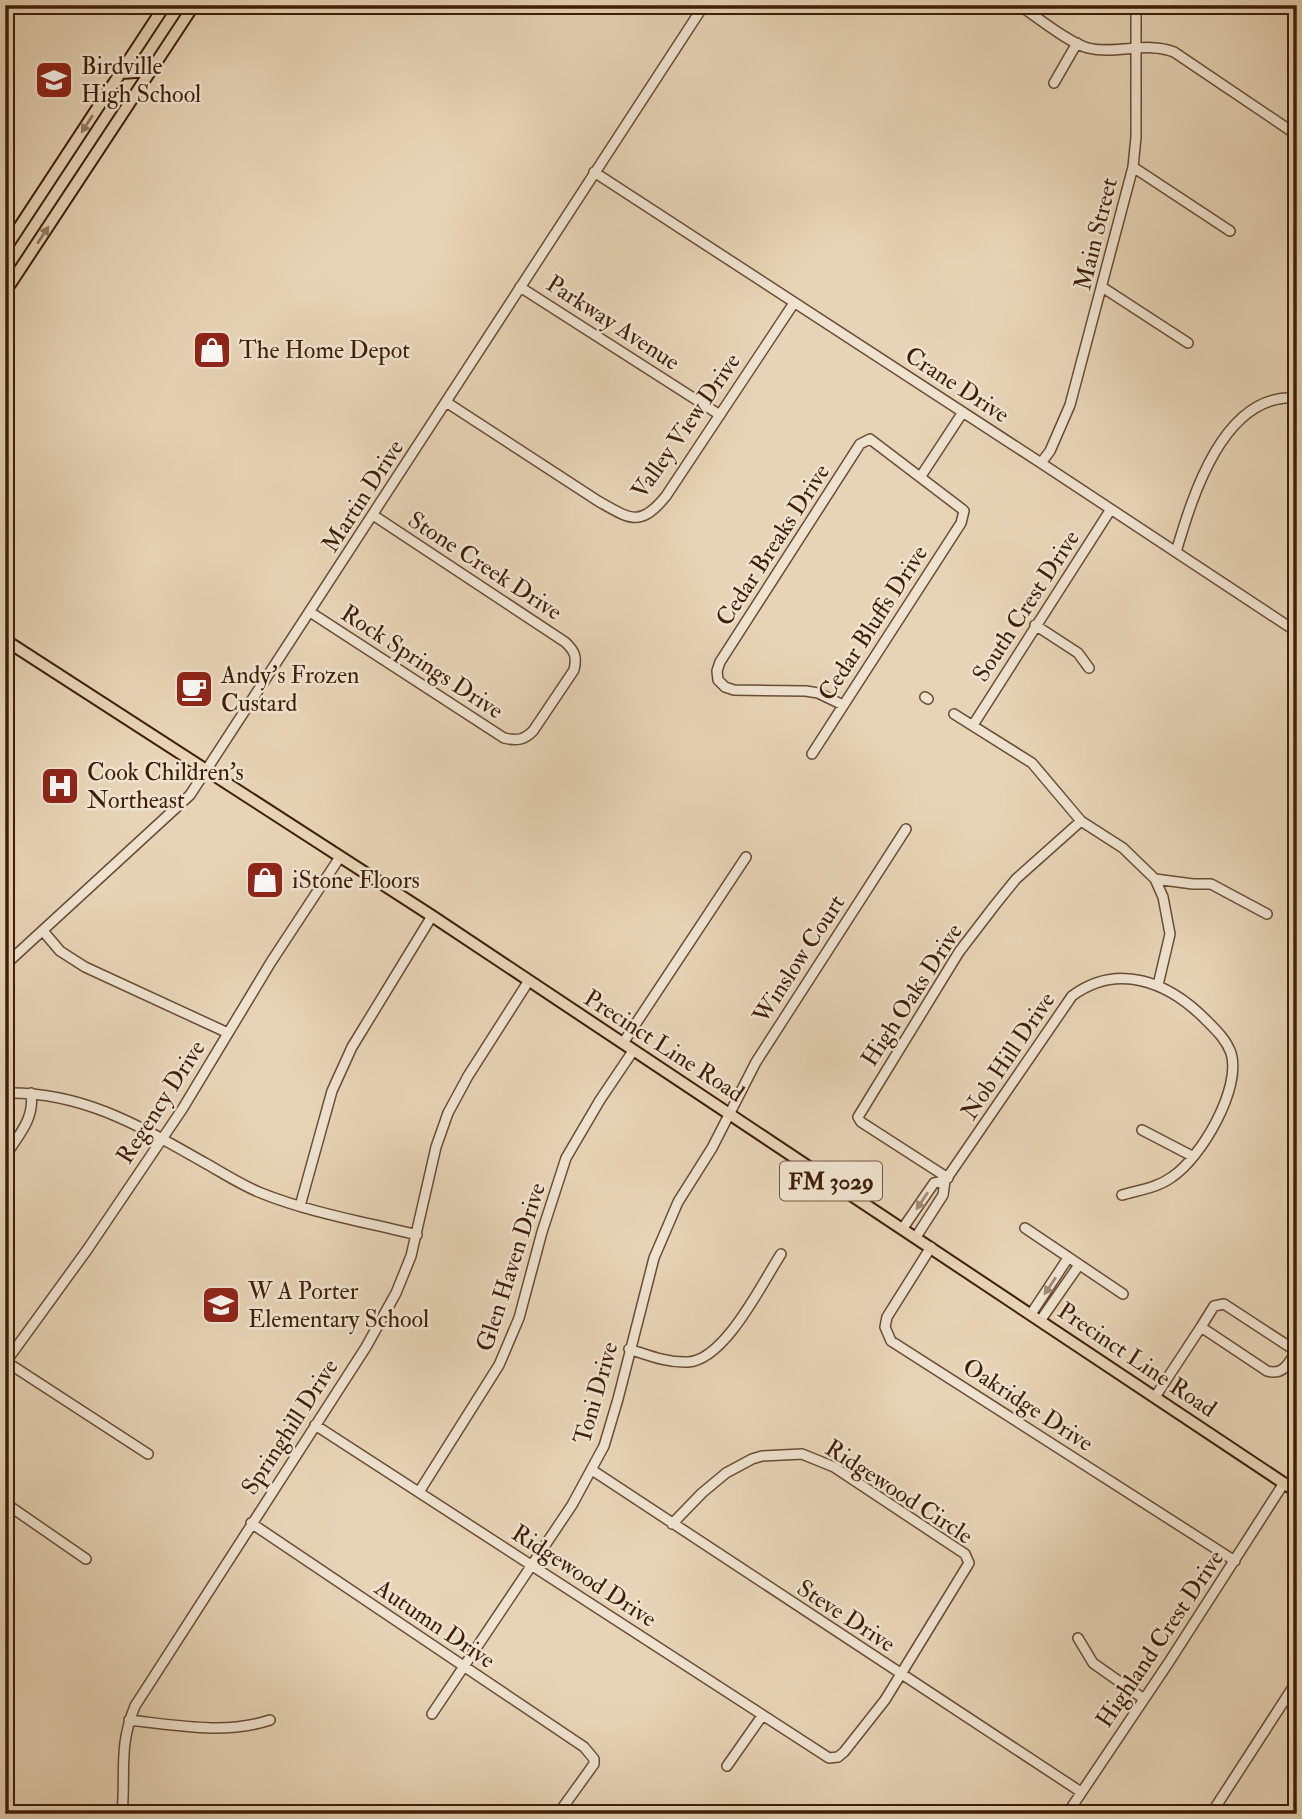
<svg xmlns="http://www.w3.org/2000/svg" width="1302" height="1819" viewBox="0 0 1302 1819" font-family="'IM FELL Double Pica',serif">
	<style>
		.lines { fill: none; stroke-linecap: round; stroke-linejoin: round }
		.minor-casing { stroke: #684c33; stroke-width: 12 }
		.major-casing { stroke: #3e1e07; stroke-width: 14 }
		.minor { stroke: #efe3d0; stroke-width: 9 }
		.major { stroke: #e7d4b6; stroke-width: 10 }
		.oneway { fill: #92795e }
		.oneway2 { fill: #9f8a76 }
		.labels { text-anchor: middle; dominant-baseline: central; stroke-width: 5; stroke-linejoin: round; paint-order: stroke }
		.shield { fill: #efe3d0; stroke: #735943; stroke-width: 2 }
		.shield-label { font-size: 23px; font-weight: bold; fill: #3e1e07 }
		.poi-label { font-size: 24px; fill: #3e1e07; stroke: #efe3d0; text-anchor: start }
		.street-label { font-size: 24px; fill: #3e1e07; stroke: #efe3d0 }
	</style>
	<rect width="100%" height="100%" fill="#e7d4b6"/>
	<filter id="stains"><feTurbulence type="fractalNoise" baseFrequency=".00286" numOctaves="4"/><feColorMatrix values="0 0 0 0 .2 0 0 0 0 .09 0 0 0 0 .02 0 0 0 .5 -.17"/></filter>
	<radialGradient id="worn" r=".72"><stop offset=".6" stop-color="#630" stop-opacity="0"/><stop offset="1" stop-color="#630" stop-opacity=".3"/></radialGradient>
	<g class="lines">
		<defs>
			<path id="minor" d="M1019,5C1037,17 1069,43 1088,48C1116,55 1147,41 1174,52L1297,135
				M1054,83L1077,43
				M1133,167L1230,231
				M594,172L1041,463L1297,632
				M520,287L720,415
				M1102,287L1188,343
				M446,402L598,501C630,519 640,528 666,496L794,303
				M1041,463L1050,451L1070,405L1133,167L1136,137V5
				M921,476L963,412
				M1176,552C1192,498 1223,392 1297,398
				M310,612L504,738C517,741 524,740 533,731L574,670C577,657 575,651 565,642L373,515
				M1035,625L1078,653L1089,668
				M925,697L928,699
				M954,714L1032,763L1081,821L1123,848L1155,879L1163,897L1170,934L1158,985
				M973,725L1111,509
				M812,754L961,523L964,511L962,509L870,439L860,444L720,662L717,671L718,680L725,687L734,690L806,691L818,693L843,705
				M1155,879L1193,884H1211L1267,914
				M43,931L60,951L85,967L228,1033
				M5,965L190,795L704,5
				M623,1043L746,857
				M5,1093C82,1091 140,1126 205,1163C223,1173 241,1185 261,1193C311,1213 365,1222 417,1235
				M1142,1130L1192,1156
				M5,1156C19,1135 35,1118 31,1093
				M948,1178L861,1122L858,1117L959,952L995,905L1016,879L1081,821
				M300,1206L332,1091L352,1047L432,916
				M903,1228L934,1183L945,1181
				M1025,1228L1123,1294
				M916,1237L943,1195L945,1181L1072,996C1118,962 1168,982 1205,1019C1215,1029 1226,1039 1231,1053C1242,1088 1201,1158 1172,1177C1157,1188 1139,1190 1122,1195
				M931,1247L887,1317L885,1327L891,1341L1235,1561
				M1031,1314L1068,1258
				M1040,1321L1079,1265
				M1201,1327L1214,1306L1224,1304L1296,1351
				M629,1349C648,1355 667,1363 688,1362C725,1360 762,1283 781,1254
				M5,1361L148,1454
				M5,1363L87,1250L183,1108L271,962L340,857
				M1155,1397L1201,1327L1267,1371C1284,1376 1289,1362 1297,1350
				M315,1425L829,1758L838,1757L844,1752L885,1700L969,1563L965,1554L834,1467L802,1454L762,1456L752,1459L726,1473L702,1493L672,1524
				M592,1470L1081,1792
				M419,1492L499,1365L519,1318L542,1232L566,1158L600,1100L633,1051
				M5,1503L86,1559
				M251,1523L584,1747L594,1759V1764L558,1814
				M1078,1638L1093,1663L1144,1699
				M432,1714L572,1505L604,1446L618,1399L654,1258L678,1202L712,1148L756,1062L906,829
				M129,1720C175,1725 225,1735 270,1720
				M727,1766L762,1716
				M122,1814C126,1773 118,1747 135,1706L366,1347L396,1293L411,1256L436,1147L448,1113L468,1076L528,982
				M1067,1814L1169,1662L1284,1483
				M1211,1814L1297,1681"/>
			<path id="major" d="M121,73L151,71
				M5,249L165,5
				M5,292L194,5
				M5,640L432,916L1297,1492"/>
		</defs>
		<!-- minor casing -->
		<use href="#minor" class="minor-casing"/>
		<!-- major casing -->
		<use href="#major" class="major-casing"/>
		<!-- minor -->
		<use href="#minor" class="minor"/>
		<!-- major -->
		<use href="#major" class="major"/>
	</g>
	<!-- one-way arrows -->
	<defs><path id="oneway-solid" d="M-6-.8H1V-3.2L6.5 0L1 3.2V.8H-6Z" transform="scale(1.75)"/></defs>
	<g class="oneway">
		<use href="#oneway-solid" transform="translate(87 124) rotate(123)"/>
		<use href="#oneway-solid" transform="translate(43 235) rotate(-57)"/>
	</g>
	<g class="oneway2">
		<use href="#oneway-solid" transform="translate(922 1201) rotate(124)"/>
		<use href="#oneway-solid" transform="translate(1050 1286) rotate(124)"/>
	</g>
	<!-- icons -->
	<defs>
		<symbol id="school-square" viewBox="-11 -11 22 22"><rect x="-9" y="-9" width="18" height="18" rx="4" fill="#8f2418" stroke="#efe3d0"/><path d="M0-5L7-2L0 1L-7-2ZM-4 1L0 2.5L4 1V4Q0 6-4 4Z" fill="#fff"/></symbol>
		<symbol id="shop-square" viewBox="-11 -11 22 22"><rect x="-9" y="-9" width="18" height="18" rx="4" fill="#8f2418" stroke="#efe3d0"/><path d="M-5-2.5h2.3a2.7 3.5 0 0 1 5.4 0H5L5.5 6h-11ZM-1.5-2.5h3a1.5 2.3 0 0 0-3 0Z" fill="#fff"/></symbol>
		<symbol id="cafe-square" viewBox="-11 -11 22 22"><rect x="-9" y="-9" width="18" height="18" rx="4" fill="#8f2418" stroke="#efe3d0"/><path d="M-5.5-4.5H6V0H3Q3 3.5 0 3.5H-2.5Q-5.5 3.5-5.5 0ZM3-3.2v2h1.7v-2ZM-6 4.5H4V6H-6Z" fill="#fff"/></symbol>
		<symbol id="hospital-square" viewBox="-11 -11 22 22"><rect x="-9" y="-9" width="18" height="18" rx="4" fill="#8f2418" stroke="#efe3d0"/><path d="M-5-5h3v3.5h4V-5h3V5h-3V1.5h-4V5h-3Z" fill="#fff"/></symbol>
	</defs>
	<g fill-rule="evenodd">
		<use href="#school-square" x="32" y="58" width="44" height="44"/>
		<use href="#shop-square" x="190" y="328" width="44" height="44"/>
		<use href="#cafe-square" x="172" y="667" width="44" height="44"/>
		<use href="#hospital-square" x="38" y="764" width="44" height="44"/>
		<use href="#shop-square" x="243" y="858" width="44" height="44"/>
		<use href="#school-square" x="199" y="1283" width="44" height="44"/>
	</g>
	<g class="labels">
		<!-- shield labels -->
		<rect class="shield" x="780" y="1161.5" width="102" height="39" rx="5"/>
		<g class="shield-label">
			<text x="831" y="1181">FM 3029</text>
		</g>
		<!-- poi labels -->
		<g class="poi-label">
			<text x="81" y="66">Birdville<tspan x="81" dy="28">High School</tspan></text>
			<text x="239" y="350">The Home Depot</text>
			<text x="221" y="675">Andy's Frozen<tspan x="221" dy="28">Custard</tspan></text>
			<text x="87" y="772">Cook Children's<tspan x="87" dy="28">Northeast</tspan></text>
			<text x="292" y="880">iStone Floors</text>
			<text x="248" y="1291">W A Porter<tspan x="248" dy="28">Elementary School</tspan></text>
		</g>
		<!-- street labels -->
		<g class="street-label">
			<text transform="translate(1096 234) rotate(-76)">Main Street</text>
			<text transform="translate(613 323) rotate(33)">Parkway Avenue</text>
			<text transform="translate(957 385) rotate(33)">Crane Drive</text>
			<text transform="translate(686 426) rotate(-55)">Valley View Drive</text>
			<text transform="translate(363 496) rotate(-57)">Martin Drive</text>
			<text transform="translate(773 545) rotate(-57)">Cedar Breaks Drive</text>
			<text transform="translate(485 566) rotate(33)">Stone Creek Drive</text>
			<text transform="translate(1026 606) rotate(-57)">South Crest Drive</text>
			<text transform="translate(873 623) rotate(-57)">Cedar Bluffs Drive</text>
			<text transform="translate(422 662) rotate(33)">Rock Springs Drive</text>
			<text transform="translate(799 959) rotate(-57)">Winslow Court</text>
			<text transform="translate(912 995) rotate(-57)">High Oaks Drive</text>
			<text transform="translate(664 1046) rotate(33)">Precinct Line Road</text>
			<text transform="translate(1008 1056) rotate(-56)">Nob Hill Drive</text>
			<text transform="translate(161 1102) rotate(-57)">Regency Drive</text>
			<text transform="translate(511 1267) rotate(-72)">Glen Haven Drive</text>
			<text transform="translate(1137 1360) rotate(34)">Precinct Line Road</text>
			<text transform="translate(596 1393) rotate(-74)">Toni Drive</text>
			<text transform="translate(1028 1405) rotate(33)">Oakridge Drive</text>
			<text transform="translate(290 1427) rotate(-57)">Springhill Drive</text>
			<text transform="translate(899 1492) rotate(33)">Ridgewood Circle</text>
			<text transform="translate(584 1576) rotate(33)">Ridgewood Drive</text>
			<text transform="translate(846 1616) rotate(33)">Steve Drive</text>
			<text transform="translate(435 1624) rotate(34)">Autumn Drive</text>
			<text transform="translate(1160 1639) rotate(-56)">Highland Crest Drive</text>
		</g>
	</g>
	<!-- margin -->
	<rect width="1302" height="1819" fill="none" stroke="#e7d4b6" stroke-width="28"/>
	<rect x="7" y="7" width="1288" height="1805" fill="none" stroke="#3e1e07" stroke-width="3.5"/>
	<rect x="14" y="14" width="1274" height="1791" fill="none" stroke="#3e1e07" stroke-width="2"/>
	<rect width="100%" height="100%" filter="url(#stains)"/>
	<rect width="100%" height="100%" fill="url(#worn)"/>
</svg>
